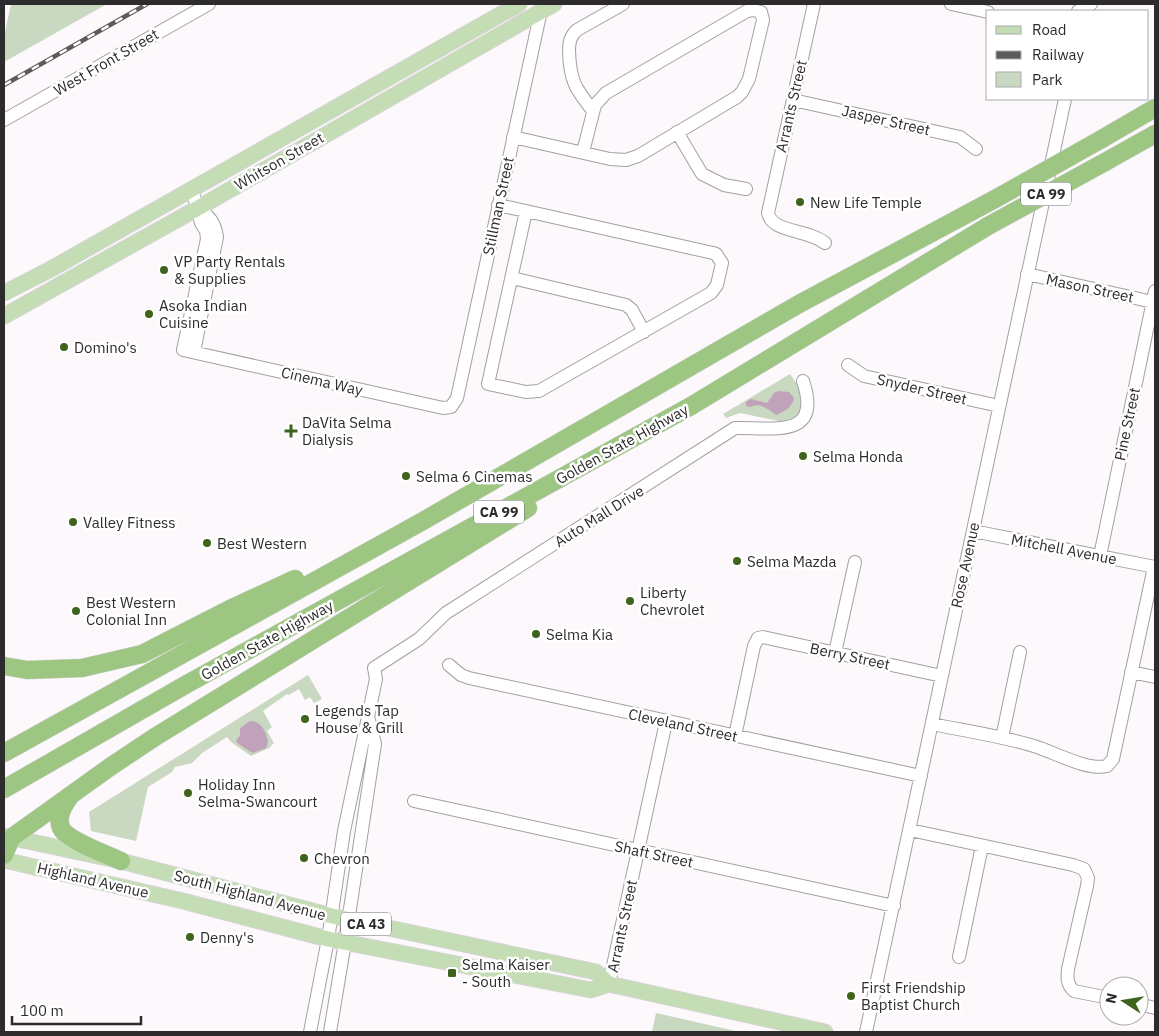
<svg xmlns="http://www.w3.org/2000/svg" width="1159" height="1036" viewBox="0 0 1159 1036" font-family="'IBM Plex Sans',sans-serif">
	<style>
		.green { fill: #c9d8c1 }
		.water { fill: #c1a2bb }
		.lines { fill: none; stroke-linecap: round; stroke-linejoin: round }
		.minor-casing { stroke: #a49fa3; stroke-width: 14 }
		.major-casing { stroke: #d5d5d5; stroke-width: 17 }
		.highway-casing { stroke: #d5d5d5; stroke-width: 19 }
		.minor { stroke: #fff; stroke-width: 12 }
		.major { stroke: #c4ddb5; stroke-width: 15 }
		.highway { stroke: #9dc683; stroke-width: 18 }
		.rail-casing { stroke: #5c5a5b; stroke-width: 4.5 }
		.rail { stroke: #fff; stroke-width: 2.5; stroke-dasharray: 8; stroke-linecap: butt }
		.highway-bridge-casing { stroke: #d5d5d5; stroke-width: 19; stroke-linecap: butt }
		.highway-bridge { stroke: #9dc683; stroke-width: 18 }
		.poi-dot { fill: #3d631d; stroke: #fff; stroke-width: 2 }
		.labels { text-anchor: middle; dominant-baseline: central; stroke-width: 5; stroke-linejoin: round; paint-order: stroke }
		.shield { fill: #fff; stroke: #6c6b6b; stroke-width: 1 }
		.shield-label { font-size: 14px; font-weight: bold; fill: #2d2b2c }
		.street-label { font-size: 15px; fill: #2d2b2c; stroke: #fff }
		.poi-label { font-size: 15px; fill: #2d2b2c; stroke: #fff; text-anchor: start }
	</style>
	<rect width="100%" height="100%" fill="#fdf8fc"/>
	<!-- green -->
	<path class="green" d="M11,4H107L4,62V37Z
		M790,374L806,397L801,417L783,422L740,413L726,418L723,414Z
		M308,675L322,699L314,703L310,697L305,700L299,689L289,695L287,694L263,711L272,727L267,731L274,743L269,748L251,756L231,742L227,737L202,753L192,763L175,767L172,772L148,787L136,841L91,831L89,812Z
		M656,1013L740,1032H652Z"/>
	<!-- water -->
	<path class="water" d="M778,391L789,392L794,398C792,408 785,411 776,415C768,409 760,402 751,407L746,406V402L751,399L767,403L774,393Z
		M250,721C262,721 266,732 268,742L266,748L253,753C251,752 237,744 236,741L240,735V728Z"/>
	<g class="lines">
		<defs>
			<path id="minor" d="M814,4L768,213C772,233 808,229 825,243
				M951,4L988,12
				M1078,11L1091,4
				M793,100L960,137L976,149
				M593,111C575,88 570,81 569,51C569,43 570,36 577,30L623,4
				M4,120L209,4
				M677,132L702,174L724,185L746,189
				M513,137L610,159L626,160L638,156L737,97L742,92L749,79L763,20L761,12L753,10L747,11L606,93L595,105L583,152
				M192,189L201,223L206,231L207,239L183,350L443,408L451,407L457,398L542,6
				M498,205L526,211L713,253L716,254L722,263L717,285L711,293L539,391L526,392L488,384L526,211
				M1027,274L1153,302
				M512,278L626,305L632,310L644,332
				M194,352L217,237C215,222 209,216 198,208
				M848,365L864,376L999,406
				M973,531L1155,567
				M1100,556L1155,291
				M835,653L855,562
				M449,665L461,675L469,678L921,776
				M1131,672L1155,677
				M932,724C966,731 1001,736 1034,746C1054,752 1087,771 1107,766L1113,759L1154,567
				M735,736L754,646L758,638L763,637L942,676
				M1002,738L1020,652
				M414,801L894,906
				M910,830L1073,865L1084,869L1088,878L1087,886L1068,969C1067,978 1067,985 1074,991L1109,998
				M959,957L982,846
				M609,984L666,722
				M1139,1004L1155,1008
				M310,1032L328,939L344,831L376,679L374,668L419,639L446,613L735,428C772,427 823,440 803,381
				M330,1032L345,942L375,744L369,720
				M866,1032L1065,99"/>
			<path id="major" d="M4,293L51,269L519,4
				M4,316L198,208L554,4
				M4,836L121,861L332,916L596,972L609,984L825,1032
				M4,860L183,901L328,939L591,990L609,984"/>
			<path id="highway" d="M1100,140L1155,108
				M1105,162L1155,134
				M4,666L27,670L82,668L142,654L230,609L295,579
				M4,753L423,521L799,304L995,199
				M4,789L187,684L691,406L988,226
				M69,798C62,807 54,823 65,833C79,845 104,853 121,861
				M4,855L11,838L110,767L155,737L528,508"/>
		</defs>
		<!-- minor casing -->
		<use href="#minor" class="minor-casing"/>
		<!-- major casing -->
		<use href="#major" class="major-casing"/>
		<!-- highway casing -->
		<use href="#highway" class="highway-casing"/>
		<!-- minor -->
		<use href="#minor" class="minor"/>
		<!-- major -->
		<use href="#major" class="major"/>
		<!-- highway -->
		<use href="#highway" class="highway"/>
		<defs>
			<path id="rail" d="M4,85L147,4"/>
		</defs>
		<!-- rail casing -->
		<use href="#rail" class="rail-casing"/>
		<!-- rail -->
		<use href="#rail" class="rail"/>
		<defs>
			<path id="highway-bridge" d="M995,199L1100,140
				M988,226L1105,162"/>
		</defs>
		<!-- highway-bridge casing -->
		<use href="#highway-bridge" class="highway-bridge-casing"/>
		<!-- highway-bridge -->
		<use href="#highway-bridge" class="highway-bridge"/>
	</g>
	<!-- markers -->
	<g class="poi-dot">
		<circle cx="800" cy="202" r="5"/>
		<circle cx="164" cy="270" r="5"/>
		<circle cx="149" cy="314" r="5"/>
		<circle cx="64" cy="347" r="5"/>
		<path d="M288.5 423.5h5v5h5v5h-5v5h-5v-5h-5v-5h5z"/>
		<circle cx="803" cy="456" r="5"/>
		<circle cx="406" cy="476" r="5"/>
		<circle cx="73" cy="522" r="5"/>
		<circle cx="207" cy="543" r="5"/>
		<circle cx="737" cy="561" r="5"/>
		<circle cx="630" cy="601" r="5"/>
		<circle cx="76" cy="611" r="5"/>
		<circle cx="536" cy="634" r="5"/>
		<circle cx="305" cy="719" r="5"/>
		<circle cx="188" cy="793" r="5"/>
		<circle cx="304" cy="858" r="5"/>
		<circle cx="190" cy="937" r="5"/>
		<rect x="447" y="968" width="10" height="10" rx="2.5"/>
		<circle cx="851" cy="996" r="5"/>
	</g>
	<g class="labels">
		<!-- shield labels -->
		<g class="shield">
			<rect x="1021" y="182.5" width="50" height="23" rx="4"/>
			<rect x="474" y="500.5" width="50" height="23" rx="4"/>
			<rect x="341" y="912.5" width="50" height="23" rx="4"/>
		</g>
		<g class="shield-label">
			<text x="1046" y="194">CA 99</text>
			<text x="499" y="512">CA 99</text>
			<text x="366" y="924">CA 43</text>
		</g>
		<!-- street labels -->
		<g class="street-label">
			<text transform="translate(106 62) rotate(-30)">West Front Street</text>
			<text transform="translate(791 106) rotate(-77)">Arrants Street</text>
			<text transform="translate(886 120) rotate(13)">Jasper Street</text>
			<text transform="translate(279 161) rotate(-30)">Whitson Street</text>
			<text transform="translate(498 206) rotate(-78)">Stillman Street</text>
			<text transform="translate(1090 288) rotate(12)">Mason Street</text>
			<text transform="translate(322 381) rotate(13)">Cinema Way</text>
			<text transform="translate(922 389) rotate(13)">Snyder Street</text>
			<text transform="translate(1127 424) rotate(-78)">Pine Street</text>
			<text transform="translate(622 444) rotate(-29)">Golden State Highway</text>
			<text transform="translate(599 516) rotate(-32)">Auto Mall Drive</text>
			<text transform="translate(1064 549) rotate(11)">Mitchell Avenue</text>
			<text transform="translate(965 565) rotate(-78)">Rose Avenue</text>
			<text transform="translate(267 640) rotate(-29)">Golden State Highway</text>
			<text transform="translate(850 656) rotate(12)">Berry Street</text>
			<text transform="translate(683 725) rotate(12)">Cleveland Street</text>
			<text transform="translate(654 854) rotate(12)">Shaft Street</text>
			<text transform="translate(93 880) rotate(13)">Highland Avenue</text>
			<text transform="translate(250 895) rotate(15)">South Highland Avenue</text>
			<text transform="translate(622 926) rotate(-78)">Arrants Street</text>
		</g>
		<!-- poi labels -->
		<g class="poi-label">
			<text x="810" y="202">New Life Temple</text>
			<text x="174" y="261">VP Party Rentals<tspan x="174" dy="17">&amp; Supplies</tspan></text>
			<text x="159" y="305">Asoka Indian<tspan x="159" dy="17">Cuisine</tspan></text>
			<text x="74" y="347">Domino's</text>
			<text x="302" y="422">DaVita Selma<tspan x="302" dy="17">Dialysis</tspan></text>
			<text x="813" y="456">Selma Honda</text>
			<text x="416" y="476">Selma 6 Cinemas</text>
			<text x="83" y="522">Valley Fitness</text>
			<text x="217" y="543">Best Western</text>
			<text x="747" y="561">Selma Mazda</text>
			<text x="640" y="592">Liberty<tspan x="640" dy="17">Chevrolet</tspan></text>
			<text x="86" y="602">Best Western<tspan x="86" dy="17">Colonial Inn</tspan></text>
			<text x="546" y="634">Selma Kia</text>
			<text x="315" y="710">Legends Tap<tspan x="315" dy="17">House &amp; Grill</tspan></text>
			<text x="198" y="784">Holiday Inn<tspan x="198" dy="17">Selma-Swancourt</tspan></text>
			<text x="314" y="858">Chevron</text>
			<text x="200" y="937">Denny's</text>
			<text x="462" y="964">Selma Kaiser<tspan x="462" dy="17">- South</tspan></text>
			<text x="861" y="987">First Friendship<tspan x="861" dy="17">Baptist Church</tspan></text>
		</g>
	</g>
	<!-- border -->
	<rect width="1159" height="1036" fill="none" stroke="#2d2b2c" stroke-width="10"/>
	<!-- legend -->
	<rect x="986" y="10" width="162" height="90" fill="#ffffff" stroke="#abaaab"/>
	<rect x="996" y="26" width="25" height="8" fill="#c4ddb5" stroke="#abaaab"/>
	<text x="1032" y="35" font-size="15" fill="#2d2b2c">Road</text>
	<rect x="996" y="51" width="25" height="8" fill="#5c5a5b" stroke="#abaaab"/>
	<text x="1032" y="60" font-size="15" fill="#2d2b2c">Railway</text>
	<rect x="996" y="72" width="25" height="15" fill="#c9d8c1" stroke="#abaaab"/>
	<text x="1032" y="85" font-size="15" fill="#2d2b2c">Park</text>
	<!-- north arrow -->
	<g transform="translate(1124 1001) rotate(282)"><circle r="24" fill="#ffffff" stroke="#abaaab"/>
	<path d="M0-4L9 19L0 12L-9 19Z" fill="#3d631d"/>
	<text y="-8" font-size="14" font-weight="bold" text-anchor="middle" fill="#2d2b2c">N</text>
	</g>
	<!-- scale -->
	<path d="M12 1016v8h129v-8" fill="none" stroke="#2d2b2c" stroke-width="2.5"/>
	<text x="20" y="1016" font-size="15" fill="#2d2b2c" stroke="#ffffff" stroke-width="4" paint-order="stroke">100 m</text>
</svg>
